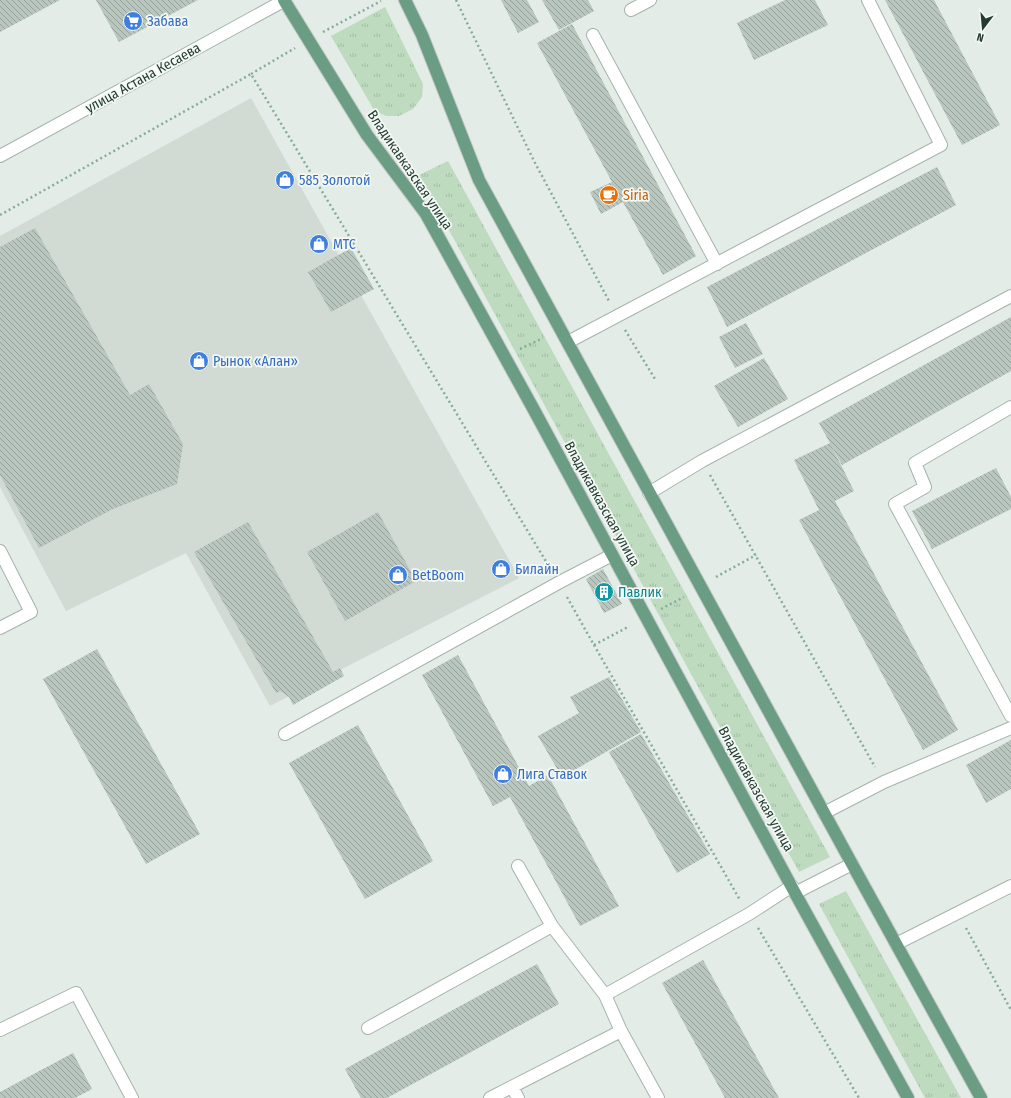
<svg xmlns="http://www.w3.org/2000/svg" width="1011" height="1098" viewBox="0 0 1011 1098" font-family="'Fira Sans Condensed',sans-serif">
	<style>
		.built { fill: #d1dbd4 }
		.grass { fill: url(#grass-tufts) }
		.building { fill: url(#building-back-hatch) }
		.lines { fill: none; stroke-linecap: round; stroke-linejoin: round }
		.minor-casing { stroke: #a6b3ac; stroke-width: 14 }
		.major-casing { stroke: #c2c8c5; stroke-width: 14 }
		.path { stroke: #86ad97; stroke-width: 2.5; stroke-dasharray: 2 3; stroke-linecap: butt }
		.minor { stroke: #fff; stroke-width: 12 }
		.major { stroke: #6b9d85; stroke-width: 12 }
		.labels { text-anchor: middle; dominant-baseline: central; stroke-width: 3.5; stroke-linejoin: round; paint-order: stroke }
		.shop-label { font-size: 14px; fill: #366cbe; stroke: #f3f8f5; text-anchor: start }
		.street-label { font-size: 14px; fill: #243b30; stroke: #f3f8f5 }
		.food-label { font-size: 14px; fill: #c56008; stroke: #f3f8f5; text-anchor: start }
		.culture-label { font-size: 14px; fill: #0d838f; stroke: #f3f8f5; text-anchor: start }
	</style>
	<defs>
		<pattern id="grass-tufts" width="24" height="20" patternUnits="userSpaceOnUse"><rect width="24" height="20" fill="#bedbbf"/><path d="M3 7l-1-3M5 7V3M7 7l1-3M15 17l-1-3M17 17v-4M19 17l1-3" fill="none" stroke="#a3bda4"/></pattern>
		<pattern id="building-back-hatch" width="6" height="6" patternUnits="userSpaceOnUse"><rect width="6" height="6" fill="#b8c6be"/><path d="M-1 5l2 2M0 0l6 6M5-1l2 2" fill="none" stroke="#95a29b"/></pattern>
	</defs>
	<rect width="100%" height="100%" fill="#e3ece6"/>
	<!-- built -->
	<path class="built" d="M251,98L519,578L270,706L186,553L66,611L0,487V236Z"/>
	<!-- grass -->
	<path class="grass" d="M385,7L423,84L422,97L413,109L399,116H386L374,110L331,36Z
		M448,161L830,857L799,872L419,175Z
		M846,891L961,1098H925L819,904Z"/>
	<!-- building -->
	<path class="building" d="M0,0H60L0,32Z
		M96,0H198L119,42Z
		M501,0H527L539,22L518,33Z
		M542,0H588L594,11L559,30Z
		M785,0H815L828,25L754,60L737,23Z
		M885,0H934L1000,125L962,145Z
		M572,24L696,256L663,275L623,202L601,214L590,192L612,182L537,43Z
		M937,167L956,205L727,327L707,287Z
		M35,228L130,395L149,384L183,444L177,484L113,509L39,548L0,475V247Z
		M351,248L374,289L331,312L308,272Z
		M1011,317V371L842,465L819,423Z
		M746,323L763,354L735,368L719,337Z
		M764,358L788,399L738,427L714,386Z
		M830,443L854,491L835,501L958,730L923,750L799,520L819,510L794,460Z
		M996,468L1011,497V509L932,549L912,511Z
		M378,512L416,581L345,621L307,552Z
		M248,522L333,672L340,668L344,676L293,705L289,697L280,691L276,693L194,552Z
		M603,569L622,604L604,613L586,579Z
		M97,649L200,834L146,864L43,679Z
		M458,655L529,786L548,775L619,906L580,926L510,797L493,806L422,675Z
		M609,677L641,732L562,777L538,736L579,713L570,697Z
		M358,725L433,861L365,899L289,763Z
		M641,734L710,854L677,873L609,752Z
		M1011,740V789L986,803L966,765Z
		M703,960L779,1098H725L662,983Z
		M537,964L559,1004L387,1098H361L345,1069Z
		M73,1053L92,1089L75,1098H0V1092Z"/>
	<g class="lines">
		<defs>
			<path id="minor" d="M631,10L650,0
				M593,35L717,264
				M0,156L285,0
				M568,342L941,145L868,0
				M1011,407L915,463L925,487L895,504L1011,716
				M649,493L702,461L1011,296
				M0,551L31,612L0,628
				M285,734L560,582L612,555
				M824,813L884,782L1011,728
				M518,866L552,926L605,995
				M795,893L852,864
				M896,944L1011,886
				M368,1028L552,926
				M0,1030L76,993L132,1098
				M512,1087L518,1098
				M490,1098L621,1031
				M658,1098L621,1031L605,995L749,914L792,886"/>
			<path id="major" d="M284,0L367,135L426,214L534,410L795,893L908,1098
				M405,0L422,35L479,180L852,864L981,1098"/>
		</defs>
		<!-- minor casing -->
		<use href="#minor" class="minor-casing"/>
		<!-- major casing -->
		<use href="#major" class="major-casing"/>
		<!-- path -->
		<path class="path" d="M456,0L534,161L609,301
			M323,32L381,1
			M251,74L295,48
			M0,215L251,74L550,568
			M625,330L655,379
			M520,349L543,338
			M710,475L875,767
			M716,577L756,555
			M567,597L586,631L740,900
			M661,609L684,597
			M594,645L628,627
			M758,928L859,1098
			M966,928L1011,1010"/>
		<!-- minor -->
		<use href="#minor" class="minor"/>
		<!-- major -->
		<use href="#major" class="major"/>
	</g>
	<!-- icons -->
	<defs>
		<symbol id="supermarket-disc" viewBox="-11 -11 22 22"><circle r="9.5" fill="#3f7fe0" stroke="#f3f8f5"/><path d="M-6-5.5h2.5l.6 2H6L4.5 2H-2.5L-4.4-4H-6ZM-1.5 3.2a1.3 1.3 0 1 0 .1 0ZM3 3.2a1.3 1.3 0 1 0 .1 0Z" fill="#fff"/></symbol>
		<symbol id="shop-disc" viewBox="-11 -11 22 22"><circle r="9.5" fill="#3f7fe0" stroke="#f3f8f5"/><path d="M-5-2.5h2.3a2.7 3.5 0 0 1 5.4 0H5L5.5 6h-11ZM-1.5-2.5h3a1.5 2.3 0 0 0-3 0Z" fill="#fff"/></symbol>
		<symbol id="cafe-disc" viewBox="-11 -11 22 22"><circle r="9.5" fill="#e8710a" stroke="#f3f8f5"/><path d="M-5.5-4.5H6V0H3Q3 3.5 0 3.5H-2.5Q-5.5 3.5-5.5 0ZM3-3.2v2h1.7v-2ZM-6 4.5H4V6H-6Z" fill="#fff"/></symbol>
		<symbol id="building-disc" viewBox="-11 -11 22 22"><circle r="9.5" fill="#0f9aa8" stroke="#f3f8f5"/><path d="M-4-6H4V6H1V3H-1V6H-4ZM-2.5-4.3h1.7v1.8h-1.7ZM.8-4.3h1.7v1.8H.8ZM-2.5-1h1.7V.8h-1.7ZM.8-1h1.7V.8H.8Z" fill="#fff"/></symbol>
	</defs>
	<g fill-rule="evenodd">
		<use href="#supermarket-disc" x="122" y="10" width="22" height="22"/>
		<use href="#shop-disc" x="274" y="169" width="22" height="22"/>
		<use href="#cafe-disc" x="598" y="184" width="22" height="22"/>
		<use href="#shop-disc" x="308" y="233" width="22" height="22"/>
		<use href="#shop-disc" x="188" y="350" width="22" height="22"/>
		<use href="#shop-disc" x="490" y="558" width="22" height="22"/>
		<use href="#shop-disc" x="387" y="564" width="22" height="22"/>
		<use href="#building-disc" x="593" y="581" width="22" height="22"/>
		<use href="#shop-disc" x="492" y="763" width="22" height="22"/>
	</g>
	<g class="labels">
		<!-- shop labels -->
		<g class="shop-label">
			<text x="147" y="21">Забава</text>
			<text x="299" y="180">585 Золотой</text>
			<text x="333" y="244">МТС</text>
			<text x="213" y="361">Рынок «Алан»</text>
			<text x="515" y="569">Билайн</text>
			<text x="412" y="575">BetBoom</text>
			<text x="517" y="774">Лига Ставок</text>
		</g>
		<!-- street labels -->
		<g class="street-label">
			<text transform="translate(143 78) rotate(-29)">улица Астана Кесаева</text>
			<text transform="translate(410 170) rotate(56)">Владикавказская улица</text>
			<text transform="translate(602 504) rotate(61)">Владикавказская улица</text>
			<text transform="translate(756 789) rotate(61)">Владикавказская улица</text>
		</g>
		<!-- food labels -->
		<g class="food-label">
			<text x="623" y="195">Siria</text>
		</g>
		<!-- culture labels -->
		<g class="culture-label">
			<text x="618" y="592">Павлик</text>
		</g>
	</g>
	<!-- north arrow -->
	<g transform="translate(983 28) rotate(196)" stroke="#f3f8f5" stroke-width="3" paint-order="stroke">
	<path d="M0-3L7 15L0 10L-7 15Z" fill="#243b30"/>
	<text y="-6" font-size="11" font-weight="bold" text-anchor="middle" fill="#243b30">N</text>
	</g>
</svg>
